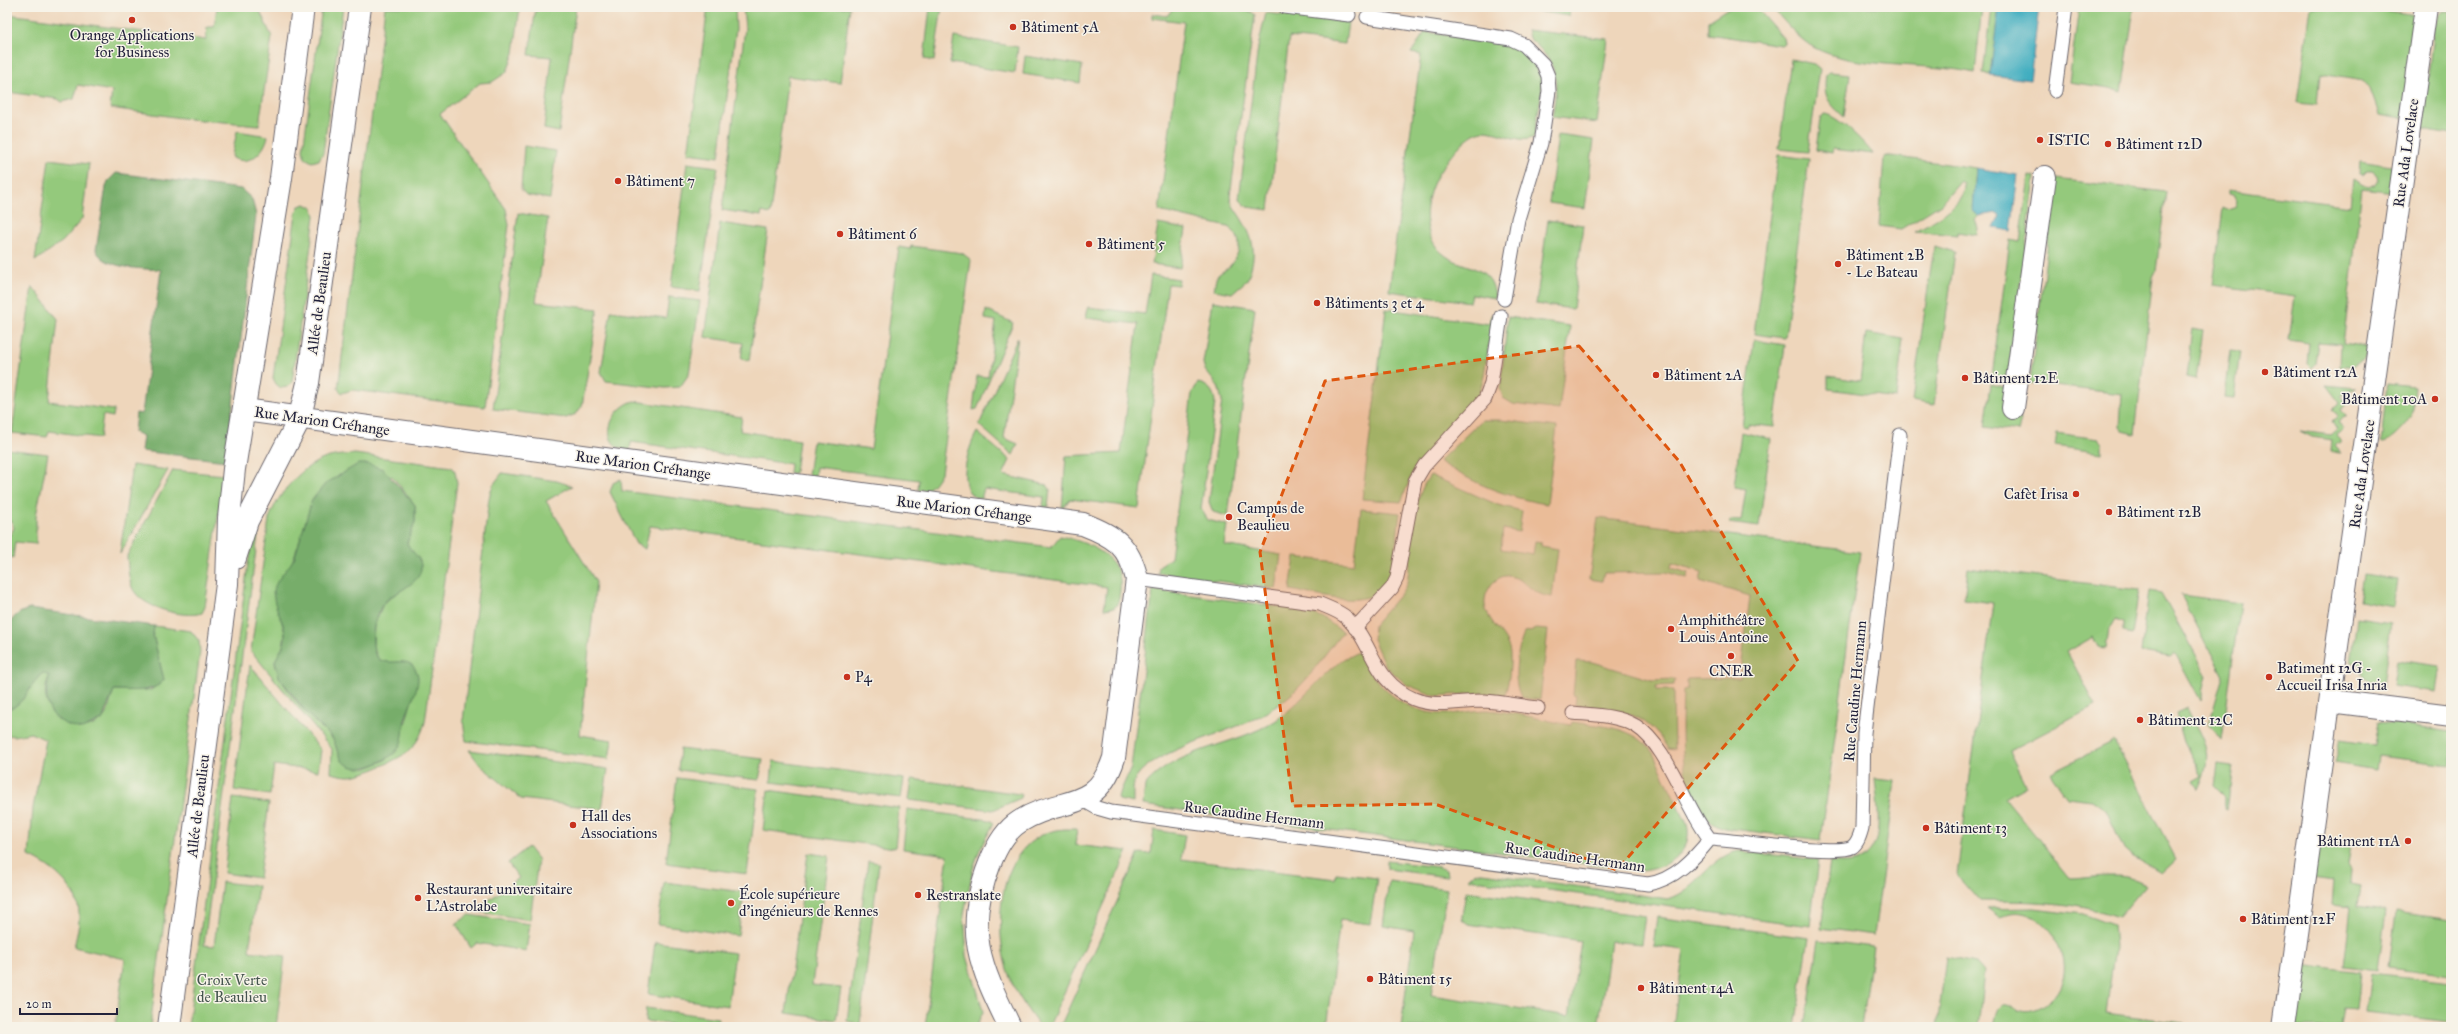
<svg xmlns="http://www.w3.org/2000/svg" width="2458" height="1034" viewBox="0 0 2458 1034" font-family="'IM FELL Great Primer',serif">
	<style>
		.built { fill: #eed6bb }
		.green { fill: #94c97b; stroke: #5b765b; fill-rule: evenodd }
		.forest { fill: #77ad6b; stroke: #4c6853 }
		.water { fill: #41adc0; stroke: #32687e }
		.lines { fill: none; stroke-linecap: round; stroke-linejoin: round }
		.lane-casing { stroke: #6b666d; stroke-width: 15 }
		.street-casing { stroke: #6b666d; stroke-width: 24 }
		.secondary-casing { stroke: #6b666d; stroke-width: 24 }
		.lane { stroke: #fff; stroke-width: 13 }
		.street { stroke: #fff; stroke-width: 22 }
		.secondary { stroke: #fff; stroke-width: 22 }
		.marked { fill: #de560e; fill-opacity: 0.2; stroke: #de560e; stroke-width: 3; stroke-dasharray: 8 5; stroke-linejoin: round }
		.poi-dot { fill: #c8321e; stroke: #f7f3e8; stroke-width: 1.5 }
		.labels { text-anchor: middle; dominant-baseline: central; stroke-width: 3; stroke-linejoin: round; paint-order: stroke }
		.poi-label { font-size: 15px; fill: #22223b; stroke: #f7f3e8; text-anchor: start }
		.street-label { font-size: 15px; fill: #22223b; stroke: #f7f3e8 }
		.park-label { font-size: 15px; fill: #44544e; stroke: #f7f3e8 }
	</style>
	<rect width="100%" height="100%" fill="#f7f3e8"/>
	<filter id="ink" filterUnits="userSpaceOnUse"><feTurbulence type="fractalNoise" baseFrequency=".025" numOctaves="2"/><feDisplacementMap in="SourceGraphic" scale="8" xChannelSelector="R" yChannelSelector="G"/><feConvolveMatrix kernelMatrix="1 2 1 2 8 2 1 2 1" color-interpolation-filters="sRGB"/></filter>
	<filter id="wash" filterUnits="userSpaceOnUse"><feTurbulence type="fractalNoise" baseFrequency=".012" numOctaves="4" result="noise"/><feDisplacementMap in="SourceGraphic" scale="16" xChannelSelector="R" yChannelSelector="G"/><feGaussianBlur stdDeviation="0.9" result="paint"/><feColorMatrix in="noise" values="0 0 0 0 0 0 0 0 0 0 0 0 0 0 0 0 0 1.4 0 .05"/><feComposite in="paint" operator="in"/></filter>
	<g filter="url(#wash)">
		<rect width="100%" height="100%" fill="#f2e3c9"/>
		<!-- built -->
		<path class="built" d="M7,7H2451V1027H7Z"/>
		<!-- green -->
		<path class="green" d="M217,7H258L272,37L259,125L189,119L110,108L112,91L78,85L74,99L62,102L58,99L7,92V14L206,40L207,27H214Z
			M322,7H343L323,153L319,160L312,162L305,158L303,150Z
			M385,7H520L514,53L507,72L492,82L480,83L440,114L506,209L509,225L485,407L352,390L342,393L338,389Z
			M536,7H576L559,132L544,129L552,57L529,55Z
			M708,7H735L736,29L719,157L688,153Z
			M743,7H850L840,83L788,76L770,214L762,212L761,216L722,210L745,28Z
			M930,7H942L934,61L924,59Z
			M1174,7C1188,7 1249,4 1255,15L1230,196C1231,204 1235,209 1239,215C1254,238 1258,253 1247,280L1232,293L1214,290C1215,285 1215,279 1218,275C1221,272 1226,270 1229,267C1241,254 1244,237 1228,227L1159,211L1184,22L1152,18V14L1167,16Z
			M1536,7L1540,8L1571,7L1568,16L1536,11Z
			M1730,7H1756L1783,38L1784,43L1781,45L1708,34V21Z
			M1771,7H1982L1975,73C1928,62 1854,70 1813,47C1797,38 1784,20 1771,7Z
			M1991,7H1999L1990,75L1983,74Z
			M2079,7H2134L2122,92L2110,88L2069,82Z
			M2311,7H2388V11L2417,15L2403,118L2379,114L2370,89L2364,81L2320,74L2317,105L2298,103Z
			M2444,11H2451V134L2422,129L2434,25L2439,14Z
			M1266,13L1348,22L1345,44L1289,37L1269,210L1247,207L1239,199L1258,47Z
			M1527,30L1608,39L1597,123L1552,117C1559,79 1559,64 1529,38Z
			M1425,32L1504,44L1517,47L1531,60L1542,78V91L1534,137C1527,141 1521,139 1514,138C1504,136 1493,131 1484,131C1467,131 1445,163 1437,176C1423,201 1420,238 1446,256C1467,270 1493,265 1495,298L1472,294L1470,302L1389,291L1421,55L1411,53Z
			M954,37L1018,47L1015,73L950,63Z
			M1025,56L1082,65L1080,83L1023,74Z
			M1791,59L1814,64L1820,69L1808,152L1779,149Z
			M1829,72L1850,74L1844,117C1827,101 1823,97 1826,74Z
			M1824,114C1836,114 1866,144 1873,154L1833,149L1832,153L1816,150L1820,119Z
			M237,131L268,136C265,151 250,167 233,158L232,155Z
			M1558,135L1594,140L1585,208L1549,203Z
			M524,146L556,151L550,199L526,195L521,189Z
			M1778,155L1809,159L1785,338L1754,334Z
			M1891,156L1976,168L1973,211L1979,216L1975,220L1978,228L1977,235L1957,232V235L1915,231C1930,223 1966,205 1964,184L1961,181L1941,204L1901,229L1879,226L1884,157Z
			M49,159L89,164L82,219L63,241L35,261Z
			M2360,161L2397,167L2394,193L2362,189L2343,344L2368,348L2366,356L2353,366H2340L2341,344L2318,342L2315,364L2311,368L2307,364L2309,343L2289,340L2295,296L2213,285L2223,208L2227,210L2234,208L2236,201L2233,195L2228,194V190L2350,206L2353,179L2368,187L2374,185L2378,181L2377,175L2372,171H2366L2362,175L2359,174Z
			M687,163L718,167L700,291L671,287Z
			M2029,176L2035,177L2009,378L1992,376L2010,240L2020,242Z
			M2056,179L2166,192L2156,271L2153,277L2135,434L2123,431L2120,427L2122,394L2030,383Z
			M305,204L313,208L315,216L292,382L288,387L281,388L276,384L273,378L296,213L299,206Z
			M518,213L548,218L536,302L598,309L582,406L576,414L566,418L493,409Z
			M1548,220L1583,225L1573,309L1536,304Z
			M720,223L768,230L749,361L741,359L743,343L705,337Z
			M1158,224L1186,229L1180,268L1152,264Z
			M911,246L962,253L971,260L941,473C935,483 930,492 918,490L919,480L816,467L815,476L808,475L813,441L871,449L899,247L910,249Z
			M1934,246L1955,252L1934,405L1912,401Z
			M1151,275L1179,279L1178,285L1168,284L1139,508L1070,499L1062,509L1066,456L1121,453L1138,324L1086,318L1088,307L1145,314Z
			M32,286L58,319L49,401L114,410L113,417L103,415L100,438L49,431L47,437L12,433Z
			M669,297L700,301L689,374L680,387L665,388L606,381L601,372L611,311L666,318Z
			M1213,301L1255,308L1228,516L1213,512L1209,502L1222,400L1218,386L1205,370L1203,363Z
			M1386,309L1489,324L1491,315H1493L1484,376L1479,394L1414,469L1401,502L1362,499Z
			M986,310L1013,323L977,409L973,410L977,376L988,377L996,321L985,319Z
			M1508,317L1570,326L1559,410L1513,404L1503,398L1500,389Z
			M2193,328L2203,330L2196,379L2187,377Z
			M1866,333L1903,339L1896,398L1828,389V376L1860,381Z
			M1018,337L1004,438L1018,444L1013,455L979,425Z
			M1754,340L1785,345L1774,427L1748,424V427L1742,426Z
			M2230,350L2240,351L2234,398L2224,397Z
			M1198,383C1208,385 1214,391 1215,402L1201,509L1208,520L1227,525L1224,545L1281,555L1276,589L1158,573L1159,566L1171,558L1192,393Z
			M1991,384L2008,388L2004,416L2021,419L2018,432L1985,427Z
			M2387,384L2415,387C2414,396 2414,407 2411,416C2407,425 2391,443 2381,442Z
			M2326,385L2356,388L2341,396L2347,404L2340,410L2346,416L2338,422L2344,429L2336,435L2342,441L2336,446L2342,453L2331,452L2332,440L2312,437L2300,431L2330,435L2337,429L2332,421L2338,416L2333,409L2340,403Z
			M634,401L742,417L740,431L799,440L795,473H789L790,464L631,442L630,451C597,447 608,409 634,401Z
			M1482,420H1501L1557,427L1547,504C1508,498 1472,483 1439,461Z
			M977,432L1010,460L1003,475L1047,485L1050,489L1048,507H1043L1044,497L984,489L981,499C953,494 968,447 977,432Z
			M1741,432L1771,439L1759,527L1729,523L1730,520L1741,521L1746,489L1734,487Z
			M2057,433L2098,439L2102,443V453L2055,446Z
			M7,449L48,454L36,516V544L15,542L13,558L7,556V535L11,534L14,528L12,522L7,520Z
			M355,454L452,467L455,471L457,483L425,722C422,733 418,741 411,749C401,759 362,776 349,776C343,776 336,774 331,773L332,749L251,651L269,519C276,497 299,469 321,460C332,455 344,455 355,454ZM392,476L415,505V522L407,543L409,549L420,560L395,594L383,604L374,626L373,647L378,658L385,663L402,662L417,685C408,705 404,747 385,760C379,763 371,766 365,769L337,751C335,734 320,728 309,716C298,704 275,677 275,661L283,647L285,633L273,593L279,580L291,565L305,527Z
			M132,465L168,470L120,554Z
			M173,470L224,475L205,607L202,613C184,619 139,607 132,587C128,577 128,566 127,556Z
			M502,473L557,481L572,486L546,501L596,582L580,735L612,740L609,759L466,741L463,721L489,498L493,485Z
			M1430,475L1498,505L1522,511L1519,532L1503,529L1501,549L1533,554L1535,541L1541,542V546L1558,549L1552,597C1530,595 1527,579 1509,576C1502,575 1495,580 1491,585C1472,612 1502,627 1509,648C1512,656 1509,689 1504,695L1483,693L1435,696L1407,685L1385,666L1373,639L1374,625L1404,590L1407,582C1413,548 1409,504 1430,475Z
			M621,479L622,491L1051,547L1060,536C1087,542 1125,556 1120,591C1119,597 1119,603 1114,608L1104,609L1107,587L650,526L645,549L636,544L610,492L613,483Z
			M1361,509L1400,513C1397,533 1397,558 1390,577C1375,614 1319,595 1290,590L1295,557L1354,564Z
			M261,512L204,945L214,946L222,882L258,886L249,951L285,956L276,1027H188L248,563L254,534Z
			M1598,518L1860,552L1821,840L1724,828C1675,810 1682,732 1683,690L1687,689V679L1740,678L1750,596L1700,581L1702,572L1672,563L1671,568L1689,573L1687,578L1666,572L1604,573L1602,581L1589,579Z
			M1968,568L2139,590L2132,634L2123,632V622L2115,619L2109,629L2106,648L2098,647L2093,637L2067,652L2096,706L2009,751L2026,786L2005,798L2071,879C2096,878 2125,870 2146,885L2119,917C2073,901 2028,901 1980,901L1957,875L1993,603L1964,599Z
			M2363,575L2397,580L2393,607L2359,601Z
			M1153,590L1304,610L1323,618L1343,632C1324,655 1307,684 1283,701C1274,708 1264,714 1254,719C1228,732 1151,753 1137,776C1132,784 1133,794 1133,803L1119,800L1118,797L1131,768Z
			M2149,591L2161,593L2207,676L2201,701L2175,653L2170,657L2141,652Z
			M2181,595L2240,603L2222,741L2209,724L2223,676Z
			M2357,618L2391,623L2383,686C2370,683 2361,679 2360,664L2351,662Z
			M154,626L191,631L199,641L200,652L150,1027H115L125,959L74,947C76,938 79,928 79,919C81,889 53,867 29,856L33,808L46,740L31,733L14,736L7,735V709C24,707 31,683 43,672L49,676C47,683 44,691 46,698C51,721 80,737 100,721C109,715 110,699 114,690H151L164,680L153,635Z
			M1536,629L1548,630L1540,700L1522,698C1511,683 1517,648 1525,632Z
			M1359,652C1375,687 1405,714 1446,714C1459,714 1472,710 1486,710C1517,712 1542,720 1571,725L1572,722C1601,726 1635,726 1653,753L1687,824C1695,853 1663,871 1638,871L1143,805L1145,785C1177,748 1235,746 1275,721C1304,702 1328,663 1359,652Z
			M2397,660L2440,666L2436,692L2393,686Z
			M1576,661L1592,662L1652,680L1675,679L1674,685L1656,686L1657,690H1673L1674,750L1668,749C1645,709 1616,710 1575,705L1576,696L1573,695Z
			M250,665L321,750L318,771L274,765L270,795L234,790Z
			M2187,708C2203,742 2216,752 2198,789L2193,781L2202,776L2184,742L2176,713Z
			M2378,722L2451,732V765L2378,756L2376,770L2334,763L2340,740L2374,745Z
			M2114,741L2176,859L2161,873L2132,856L2124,849L2106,810L2092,800L2067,797L2050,773Z
			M680,749L763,759L759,780L678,770Z
			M469,750L608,769L602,809L521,799L480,765Z
			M773,761L904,779L901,798L771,782Z
			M2218,764L2233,766L2227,810L2225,809L2226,797L2215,786Z
			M677,778L758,789L747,874L666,863Z
			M912,779L1020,794L1022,795L1021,798L993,810L909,800Z
			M1875,779L1895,781L1874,935L1821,928L1830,862C1889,871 1879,819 1875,779Z
			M768,790L899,808L895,848L763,830Z
			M233,798L269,803L259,878L224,873Z
			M907,809L989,820L994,823L980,849L973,869L964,914L967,956L982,1007L983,1012L976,1027H925L948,855L903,849Z
			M1065,829H1077L1075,845L1128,851L1050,1024L1048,1027H1040C1029,1012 1015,993 1009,975C991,925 998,834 1065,829Z
			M1154,830L1185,835L1181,859L1335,879L1336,873L1377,878L1370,924L1340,920L1326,1027H1060L1139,853L1151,854Z
			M2317,841L2351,846L2348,864L2351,869L2350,884L2360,886L2357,907L2386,911L2378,970L2344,966L2351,907L2332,905L2334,882L2312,879Z
			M528,847L538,860L530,920L474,911L519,878L508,863Z
			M1738,851L1818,860L1810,926L1468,879L1475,873H1482L1668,899C1697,891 1709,857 1738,851Z
			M808,853L829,856L812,985L841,988L836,1020L786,1013Z
			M868,861L879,863L860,1024L847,1021Z
			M1387,861L1439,867L1446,870L1447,877L1387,869Z
			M1389,881L1447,889L1431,995L1569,1016L1581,941L1468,924L1462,919V916L1466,891L1645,916L1641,944L1611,941L1598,1027H1401L1414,931L1383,926Z
			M664,882L744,892L738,936L658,924Z
			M2034,908L2083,914L2113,925L2115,947L2106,1013L2184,1023V1027H1994C1996,1018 1997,999 2011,1005C2013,1006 2016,1009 2018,1010C2029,1015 2045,1008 2051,999C2055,994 2060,988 2062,981C2075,948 2032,895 1999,918L1987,909Z
			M2396,912L2451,920V975L2389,967Z
			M469,915L530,924L526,951L477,943L471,948L456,924Z
			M1657,917L1809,938L1795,1027H1673L1684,950L1653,946Z
			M1819,940L1873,947L1862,1027H1805Z
			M655,942L735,953L728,1006L648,994Z
			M1946,957L1976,963L1984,972L1978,1027H1937Z
			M2300,964L2360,972L2356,1010L2344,1009L2341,1027H2291Z
			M2371,973L2451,982V1022L2366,1012Z
			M646,1008L718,1018L717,1027H693L645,1021Z"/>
		<!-- forest -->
		<path class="forest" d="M116,173L241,189L252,199L256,215L226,461L141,451L143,436L134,432L136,413L142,414L161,270C142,268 105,270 96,250L106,187L108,181Z
			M358,464H368L383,469L415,505V522L407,543C410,551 420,556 421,565C424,584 392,592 383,604C377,613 373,626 373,636C371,678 401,653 413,666C415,668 418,674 418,677C419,689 408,708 405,720C403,730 404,740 398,749C393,756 385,759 378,763C363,769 355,771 342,761L332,737L308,715L279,677L275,661C278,654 284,647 285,639C287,623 271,606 274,590C276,578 290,568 295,556L312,500L325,484Z
			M30,609L154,626L153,635L164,680C153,694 131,690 114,690L102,720L82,729C52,723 41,707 49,676L43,673C31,682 24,707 7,709V629C12,617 18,612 30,609Z"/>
		<!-- water -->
		<path class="water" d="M1999,7H2039L2030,80L1990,75Z
			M1976,168L2018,175L2011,231L1994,228L2000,216L1995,213L1979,216L1973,211Z"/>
	</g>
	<g filter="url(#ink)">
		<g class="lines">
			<defs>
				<path id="lane" d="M1285,7L1349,15
					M1367,17L1511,39L1524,45L1543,64L1548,76L1549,91L1541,143L1518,219L1504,299
					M2055,91L2066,7
					M1137,579L1320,604C1329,608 1339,611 1347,618C1374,644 1372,681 1414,699C1436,708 1460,701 1484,701C1502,702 1520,706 1538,708
					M1355,628L1392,588L1397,578L1415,481L1424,466L1485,399L1491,383L1501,316
					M1573,713C1594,715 1618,715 1636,726C1668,746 1685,808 1710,839
					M1081,799L1097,808L1111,812L1648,884C1674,880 1694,859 1710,839C1734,840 1837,856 1852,847C1858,843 1860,835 1862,828L1864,733L1900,435"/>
				<path id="street" d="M2013,408L2045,177
					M244,410L1083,524C1114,536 1129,545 1137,579L1114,758C1096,814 1059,796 1019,822C1005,831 996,848 990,863C963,930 980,966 1010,1027
					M2330,701L2451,716
					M2284,1027L2426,7"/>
				<path id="secondary" d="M235,558L247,521L299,420L308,383L360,7
					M169,1027L227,584L229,518L234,469L281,178L303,7"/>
			</defs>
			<!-- lane casing -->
			<use href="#lane" class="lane-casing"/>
			<!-- street casing -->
			<use href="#street" class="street-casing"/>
			<!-- secondary casing -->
			<use href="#secondary" class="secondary-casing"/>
			<!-- lane -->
			<use href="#lane" class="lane"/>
			<!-- street -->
			<use href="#street" class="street"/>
			<!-- secondary -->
			<use href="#secondary" class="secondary"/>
		</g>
	</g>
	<!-- marked area -->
	<path class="marked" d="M1579,346L1679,461L1798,661L1617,870L1435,804L1293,806L1260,552L1325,381Z"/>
	<!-- markers -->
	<g class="poi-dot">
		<circle cx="132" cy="20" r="4"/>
		<circle cx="1013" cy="27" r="4"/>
		<circle cx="2040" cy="140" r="4"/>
		<circle cx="2108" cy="144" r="4"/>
		<circle cx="618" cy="181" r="4"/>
		<circle cx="840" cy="234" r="4"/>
		<circle cx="1089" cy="244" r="4"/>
		<circle cx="1838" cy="264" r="4"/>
		<circle cx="1317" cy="303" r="4"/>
		<circle cx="2265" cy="372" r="4"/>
		<circle cx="1656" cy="375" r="4"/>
		<circle cx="1965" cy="378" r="4"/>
		<circle cx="2435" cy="399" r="4"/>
		<circle cx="2076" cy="494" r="4"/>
		<circle cx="2109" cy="512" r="4"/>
		<circle cx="1229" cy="517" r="4"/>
		<circle cx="1671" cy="629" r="4"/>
		<circle cx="1731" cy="656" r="4"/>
		<circle cx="847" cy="677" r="4"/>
		<circle cx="2269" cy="677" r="4"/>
		<circle cx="2140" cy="720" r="4"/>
		<circle cx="573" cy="825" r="4"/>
		<circle cx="1926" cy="828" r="4"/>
		<circle cx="2408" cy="841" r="4"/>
		<circle cx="918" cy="895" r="4"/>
		<circle cx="418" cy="898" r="4"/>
		<circle cx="731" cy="903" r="4"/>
		<circle cx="2243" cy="919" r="4"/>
		<circle cx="1370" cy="979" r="4"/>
		<circle cx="1641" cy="988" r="4"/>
	</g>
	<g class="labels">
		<!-- poi labels -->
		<g class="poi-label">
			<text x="1021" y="27">Bâtiment 5A</text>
			<text x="132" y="35" text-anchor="middle">Orange Applications<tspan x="132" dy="17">for Business</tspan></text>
			<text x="2048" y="140">ISTIC</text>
			<text x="2116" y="144">Bâtiment 12D</text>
			<text x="626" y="181">Bâtiment 7</text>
			<text x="848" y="234">Bâtiment 6</text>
			<text x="1097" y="244">Bâtiment 5</text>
			<text x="1846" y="255">Bâtiment 2B<tspan x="1846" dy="17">- Le Bateau</tspan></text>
			<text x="1325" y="303">Bâtiments 3 et 4</text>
			<text x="2273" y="372">Bâtiment 12A</text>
			<text x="1664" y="375">Bâtiment 2A</text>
			<text x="1973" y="378">Bâtiment 12E</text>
			<text x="2427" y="399" text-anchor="end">Bâtiment 10A</text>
			<text x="2068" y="494" text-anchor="end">Cafèt Irisa</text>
			<text x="1237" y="508">Campus de<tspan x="1237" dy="17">Beaulieu</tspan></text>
			<text x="2117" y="512">Bâtiment 12B</text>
			<text x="1679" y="620">Amphithéâtre<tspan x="1679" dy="17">Louis Antoine</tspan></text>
			<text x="2277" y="668">Batiment 12G -<tspan x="2277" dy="17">Accueil Irisa Inria</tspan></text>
			<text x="1731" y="671" text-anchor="middle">CNER</text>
			<text x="855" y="677">P4</text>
			<text x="2148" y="720">Bâtiment 12C</text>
			<text x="581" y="816">Hall des<tspan x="581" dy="17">Associations</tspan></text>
			<text x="1934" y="828">Bâtiment 13</text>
			<text x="2400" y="841" text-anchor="end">Bâtiment 11A</text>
			<text x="426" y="889">Restaurant universitaire<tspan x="426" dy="17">L'Astrolabe</tspan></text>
			<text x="739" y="894">École supérieure<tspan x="739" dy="17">d'ingénieurs de Rennes</tspan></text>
			<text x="926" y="895">Restranslate</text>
			<text x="2251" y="919">Bâtiment 12F</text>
			<text x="1378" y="979">Bâtiment 15</text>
			<text x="1649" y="988">Bâtiment 14A</text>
		</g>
		<!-- street labels -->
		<g class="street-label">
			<text transform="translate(2406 153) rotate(-82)">Rue Ada Lovelace</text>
			<text transform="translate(319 303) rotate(-82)">Allée de Beaulieu</text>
			<text transform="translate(322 421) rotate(8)">Rue Marion Créhange</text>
			<text transform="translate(643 465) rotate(8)">Rue Marion Créhange</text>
			<text transform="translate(2362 474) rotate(-82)">Rue Ada Lovelace</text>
			<text transform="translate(964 509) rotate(7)">Rue Marion Créhange</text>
			<text transform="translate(1855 691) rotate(-85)">Rue Caudine Hermann</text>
			<text transform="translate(198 806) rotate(-83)">Allée de Beaulieu</text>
			<text transform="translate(1254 815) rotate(7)">Rue Caudine Hermann</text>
			<text transform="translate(1575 857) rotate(8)">Rue Caudine Hermann</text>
		</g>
		<!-- park labels -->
		<g class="park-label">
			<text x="232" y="980">Croix Verte<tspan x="232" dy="17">de Beaulieu</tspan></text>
		</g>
	</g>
	<!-- margin -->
	<rect width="2458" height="1034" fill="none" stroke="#f7f3e8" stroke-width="24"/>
	<!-- scale -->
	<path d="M20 1008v6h97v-6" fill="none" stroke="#22223b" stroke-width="2"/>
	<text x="26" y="1008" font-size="12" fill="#22223b" stroke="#f7f3e8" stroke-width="3" paint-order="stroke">20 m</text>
</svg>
